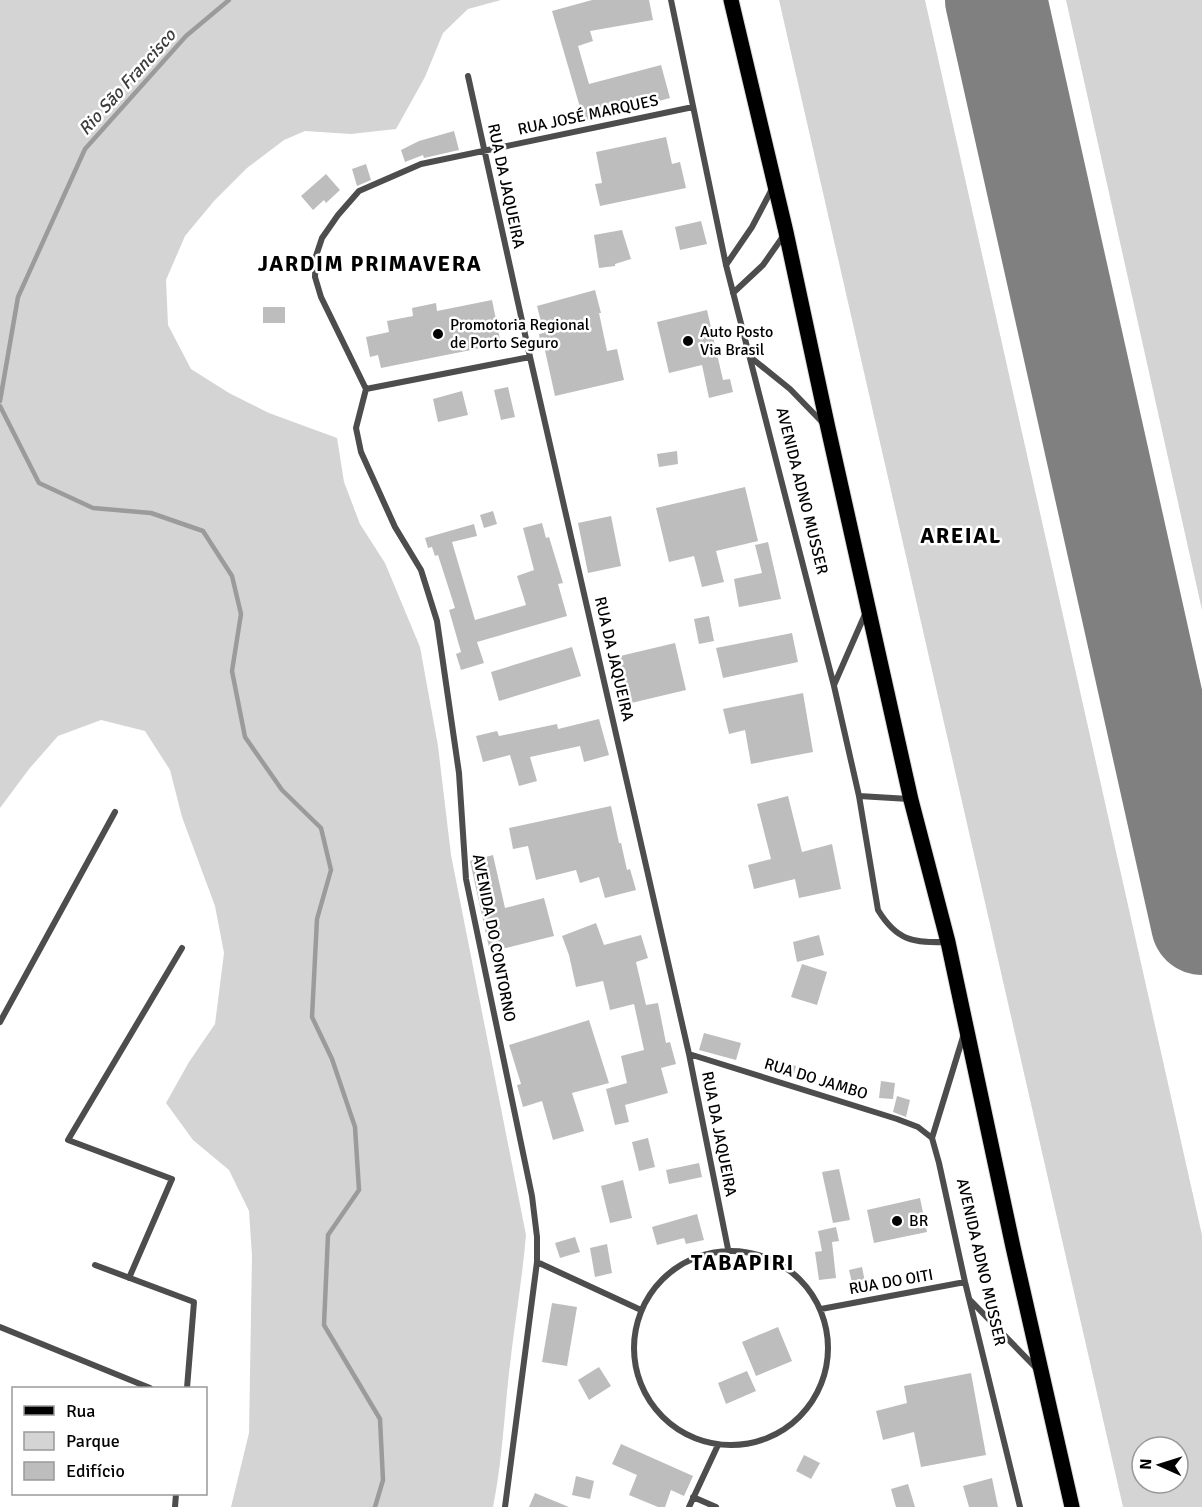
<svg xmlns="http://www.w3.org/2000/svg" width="1202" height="1507" viewBox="0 0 1202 1507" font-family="Signika,sans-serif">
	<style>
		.green { fill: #d4d4d4; fill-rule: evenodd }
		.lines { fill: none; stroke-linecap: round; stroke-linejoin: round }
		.stream { stroke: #9b9b9b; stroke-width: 4.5 }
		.taxiway { stroke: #808080; stroke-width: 40 }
		.runway { stroke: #808080; stroke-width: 102 }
		.building { fill: #bdbdbd }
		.primary-casing { stroke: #dbdbdb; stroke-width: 17 }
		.street { stroke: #4d4d4d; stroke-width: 6 }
		.primary { stroke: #000; stroke-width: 15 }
		.poi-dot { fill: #000; stroke: #fff; stroke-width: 2 }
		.labels { text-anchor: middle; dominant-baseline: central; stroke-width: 5; stroke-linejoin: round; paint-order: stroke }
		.street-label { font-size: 16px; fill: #000; stroke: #fff }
		.poi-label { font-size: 16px; fill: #000; stroke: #fff; text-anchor: start }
		.water-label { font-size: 18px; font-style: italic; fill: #3c3c3c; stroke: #fff }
		.district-label { font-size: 22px; font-weight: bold; letter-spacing: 1.5px; fill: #000; stroke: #fff }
	</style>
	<rect width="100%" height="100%" fill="#fff"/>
	<!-- green -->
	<path class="green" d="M0,0H501L468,9L443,33L425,77L396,129L351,134L305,131L284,140L247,168L214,201L185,236L166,280L168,325L191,369L229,393L269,413L337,438L344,482L360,524L385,563L420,647L438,746L451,855L526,1235C522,1281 514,1327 509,1373C504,1418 502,1463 493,1507H231L249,1433L252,1256L249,1211L229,1170L193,1140L166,1103L189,1062L215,1024L224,953L215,906L182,817L170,770L145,731L101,720L58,736L29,769L0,808Z
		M779,0H925L1202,1235V1507H1123ZM1142,1447H1178V1483H1142Z
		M1066,0H1202V610Z"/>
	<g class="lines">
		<!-- stream -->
		<path class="stream" d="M0,401L18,297L85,149L186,36L229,0
			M0,406L39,483L93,508L151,513L203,531L232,576L241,614L232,671L245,737L282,790L321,828L331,870L317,919L312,1017L332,1059L355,1127L359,1190L328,1235L324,1325L380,1419L383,1480L375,1507"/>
		<!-- taxiway -->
		<path class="taxiway" d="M1194,894L1202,907"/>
		<!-- runway -->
		<path class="runway" d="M996,0L1202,924"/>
	</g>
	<!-- building -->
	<path class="building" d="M592,0H649L653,20L590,31L593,41L578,46L589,84L661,65L670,98L584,121L552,11Z
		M454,131L459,150L424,158L423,155L405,162L401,150L419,141Z
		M666,137L672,164L680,162L686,188L600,206L595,184L602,183L596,152Z
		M366,164L371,180L357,186L352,169Z
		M326,174L340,190L326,203L324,200L313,210L301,196Z
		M701,221L707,244L680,250L675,227Z
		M622,230L631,259L615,264V266L599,268L594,235Z
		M595,290L601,313H599L607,351L617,349L624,380L555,396L544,346L541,347L539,334L544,333L537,306Z
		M492,300L501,344L381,368L378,355L370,357L366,337L389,332L387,321L413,316L412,308L436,303L437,311Z
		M263,307H285V323H263Z
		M707,310L723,380L730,379L733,392L709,398L702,365L669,373L657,322Z
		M508,387L515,417L501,420L494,390Z
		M462,391L468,415L438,422L433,399Z
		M677,451L678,464L659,467L657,454Z
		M745,487L758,541L716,551L724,582L702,587L694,556L669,562L656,508Z
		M493,511L497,524L484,528L480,515Z
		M611,516L621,566L588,573L578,523Z
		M542,523L546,538L549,537L563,583L558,584L567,616L477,642L484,663L461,670L456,654L461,652L449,610L455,608L438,555L435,556L432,547L428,548L425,538L474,524L477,536L452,542L475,620L526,605L517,576L534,570L523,528Z
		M768,542L781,599L739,607L734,579L762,573L755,545Z
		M709,616L714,641L699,644L694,619Z
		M792,633L798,662L723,678L716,648Z
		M675,643L686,690L627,704L616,657Z
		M572,647L581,676L499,701L491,672Z
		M803,693L813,752L751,764L745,730L729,734L723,709Z
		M599,719L609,755L584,762L580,746L530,757L537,781L519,786L510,755L483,762L476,736L497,731L499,736L557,724L558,729Z
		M788,796L802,852L832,844L841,889L799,898L795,879L754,889L748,865L771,859L757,804Z
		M611,806L619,843H621L627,870L630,869L636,890L605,898L599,877L580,883L576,870L536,880L528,846L513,849L509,828Z
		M493,855L505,908L544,898L554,936L490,952L470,861Z
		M596,923L604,945L641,935L648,958L636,962L646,1005L658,1003L666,1043L670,1042L676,1064L661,1068L668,1093L625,1105L629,1122L615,1125L606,1089L627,1083L621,1056L644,1050L634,1004L610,1010L603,981L576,987L569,955L562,936Z
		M819,935L824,955L797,962L793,942Z
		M802,964L827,972L817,1005L791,997Z
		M589,1020L609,1083L572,1093L584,1131L553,1140L542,1101L523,1107L517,1085L521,1084L509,1045Z
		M704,1033L741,1043L736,1060L699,1050Z
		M771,1059L796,1066L793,1078L767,1071Z
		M881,1081L895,1083L893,1099L879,1098Z
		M897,1096L910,1100L906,1117L893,1112Z
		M648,1138L655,1167L639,1171L632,1142Z
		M699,1163L702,1177L669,1184L666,1170Z
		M839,1169L850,1220L833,1223L822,1172Z
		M623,1180L632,1218L610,1223L601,1186Z
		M920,1198L927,1232L874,1243L867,1210Z
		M697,1214L704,1240L686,1244L684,1238L657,1245L652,1227Z
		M836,1227L839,1241L832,1242L836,1278L819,1280L815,1252L822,1251L818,1231Z
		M575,1237L580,1252L560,1258L555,1243Z
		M607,1244L612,1273L595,1277L590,1248Z
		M862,1267L867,1292L855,1295L849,1270Z
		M552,1303L577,1307L567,1366L542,1362Z
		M778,1327L792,1361L756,1376L742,1342Z
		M599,1367L611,1386L589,1400L578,1380Z
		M747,1371L756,1391L726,1404L718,1383Z
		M971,1373L986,1455L921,1467L914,1432L883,1440L876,1411L907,1403L904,1386Z
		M621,1444L693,1476L684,1496L671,1490L665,1507H658L629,1495L637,1475L612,1464Z
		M804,1455L820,1463L811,1479L796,1471Z
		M576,1476L594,1481L590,1499L572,1495Z
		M992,1478L998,1507H969L963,1486Z
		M908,1484L915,1507H896L891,1489Z
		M535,1493L569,1507H529Z"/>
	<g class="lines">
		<defs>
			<path id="primary" d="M731,0L786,232L828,428L911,800L948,942L1013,1247L1072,1507"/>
		</defs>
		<!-- primary casing -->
		<use href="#primary" class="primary-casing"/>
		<!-- street -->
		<path class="street" d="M671,0L726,265L834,686L859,796L878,910C897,941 913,943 948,942
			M468,76L530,357L689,1054L728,1249
			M726,265L752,227L772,189
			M733,293L763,265L784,235
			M749,356L790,389L823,423
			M366,389L356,428L361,452L395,527L421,570L437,621L459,773L466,879L532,1196L537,1237V1262L505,1507
			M366,389L321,297L315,277L316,256L322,238L338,215L359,191L421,164L693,107
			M366,389L530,357
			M834,685L866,612
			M859,796L909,799
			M0,1022L115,812
			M963,1037L932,1138L939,1163L965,1282L1020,1507
			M689,1054L897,1119L918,1127L932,1138
			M634 1348a97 97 0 1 1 194 0a97 97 0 1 1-194 0Z
			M537,1262L641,1310
			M95,1265L194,1302L187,1388
			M129,1278L172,1179L68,1140L182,948
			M971,1301L1037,1369
			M821,1309L965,1282
			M0,1327L150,1388
			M693,1497L716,1507
			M175,1507L176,1494
			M689,1507L718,1445"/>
		<!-- primary -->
		<use href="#primary" class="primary"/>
	</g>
	<!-- markers -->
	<g class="poi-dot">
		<circle cx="438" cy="334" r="6"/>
		<circle cx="688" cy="341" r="6"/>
		<circle cx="897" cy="1221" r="6"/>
	</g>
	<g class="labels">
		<!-- street labels -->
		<g class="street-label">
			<text transform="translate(588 115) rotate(-12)">RUA JOSÉ MARQUES</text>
			<text transform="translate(506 186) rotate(78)">RUA DA JAQUEIRA</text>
			<text transform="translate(802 491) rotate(76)">AVENIDA ADNO MUSSER</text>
			<text transform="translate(614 659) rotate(77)">RUA DA JAQUEIRA</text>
			<text transform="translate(494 938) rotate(79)">AVENIDA DO CONTORNO</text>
			<text transform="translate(816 1079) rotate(17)">RUA DO JAMBO</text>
			<text transform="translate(719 1134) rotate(79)">RUA DA JAQUEIRA</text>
			<text transform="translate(981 1262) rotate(77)">AVENIDA ADNO MUSSER</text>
			<text transform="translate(891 1282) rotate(-10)">RUA DO OITI</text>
		</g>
		<!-- poi labels -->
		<g class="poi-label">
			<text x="450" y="325">Promotoria Regional<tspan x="450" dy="18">de Porto Seguro</tspan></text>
			<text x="700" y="332">Auto Posto<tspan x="700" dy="18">Via Brasil</tspan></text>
			<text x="909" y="1221">BR</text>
		</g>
		<!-- water labels -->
		<g class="water-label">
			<text transform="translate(127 82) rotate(-48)">Rio São Francisco</text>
		</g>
		<!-- district labels -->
		<g class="district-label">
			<text x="370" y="263">JARDIM PRIMAVERA</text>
			<text x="961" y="535">AREIAL</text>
			<text x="743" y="1262">TABAPIRI</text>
		</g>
	</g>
	<!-- legend -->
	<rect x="12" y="1387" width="195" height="108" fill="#ffffff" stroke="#999999" stroke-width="1.5"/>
	<rect x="24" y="1406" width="30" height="9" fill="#000000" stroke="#999999" stroke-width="1.5"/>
	<text x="66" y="1417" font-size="18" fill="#000000">Rua</text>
	<rect x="24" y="1432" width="30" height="18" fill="#d4d4d4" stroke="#999999" stroke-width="1.5"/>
	<text x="66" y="1447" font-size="18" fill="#000000">Parque</text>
	<rect x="24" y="1462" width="30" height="18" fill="#bdbdbd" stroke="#999999" stroke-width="1.5"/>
	<text x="66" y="1477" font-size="18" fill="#000000">Edifício</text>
	<!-- north arrow -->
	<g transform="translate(1160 1465) rotate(273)"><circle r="28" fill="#ffffff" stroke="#999999" stroke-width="1.5"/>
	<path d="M0-4.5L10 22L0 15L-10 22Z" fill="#000000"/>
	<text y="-9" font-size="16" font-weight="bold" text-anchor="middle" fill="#000000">N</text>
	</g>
</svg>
